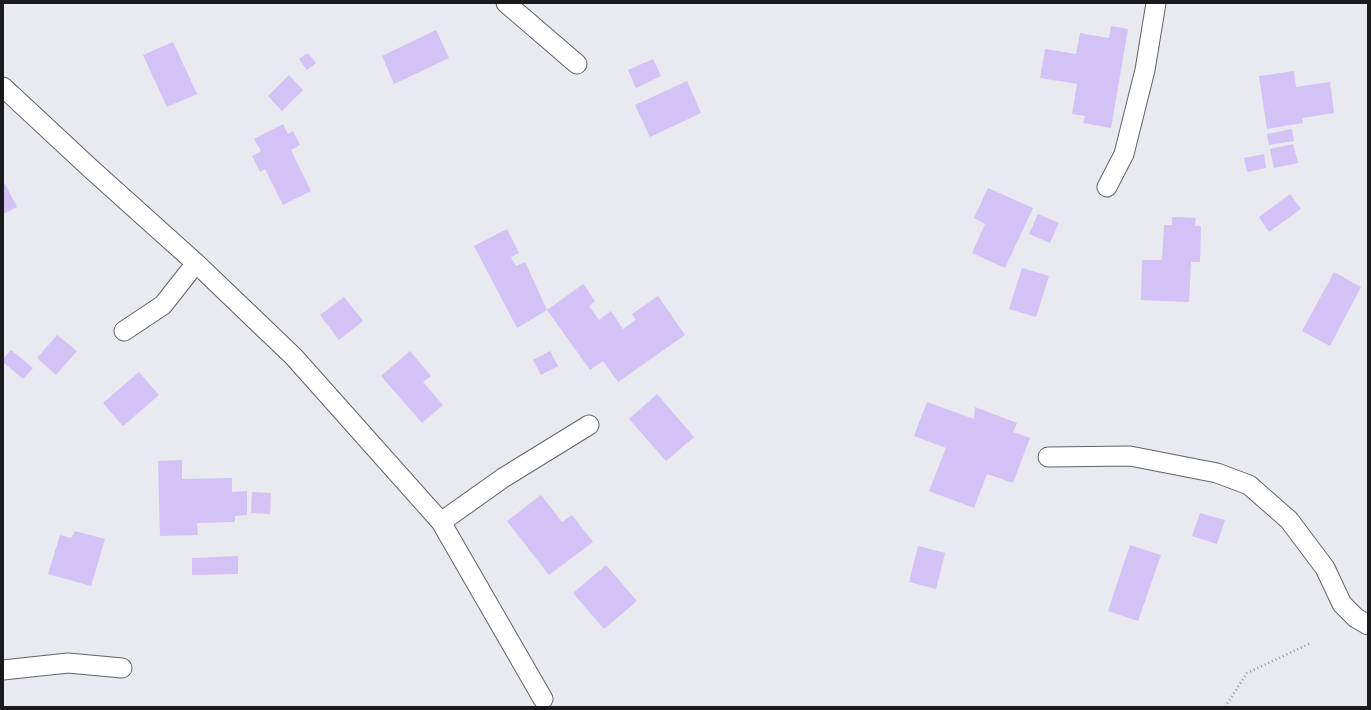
<svg xmlns="http://www.w3.org/2000/svg" width="1371" height="710" viewBox="0 0 1371 710" font-family="Merriweather,serif">
	<style>
		.building { fill: #d2c2f5 }
		.lines { fill: none; stroke-linecap: round; stroke-linejoin: round }
		.street-casing { stroke: #626269; stroke-width: 21 }
		.path { stroke: #949499; stroke-width: 2.5; stroke-dasharray: 1 3; stroke-linecap: butt }
		.street { stroke: #fff; stroke-width: 19 }
	</style>
	<rect width="100%" height="100%" fill="#e9e9f0"/>
	<!-- building -->
	<path class="building" d="M1111,26L1128,29L1111,128L1083,123L1085,116L1072,114L1077,84L1040,78L1045,49L1076,54L1080,33L1109,38Z
		M436,30L449,58L394,84L382,56Z
		M173,42L197,94L167,107L143,55Z
		M308,53L316,63L307,70L299,59Z
		M653,59L661,76L636,88L628,70Z
		M1294,71L1296,87L1330,82L1334,113L1302,118L1303,123L1267,129L1259,76Z
		M289,75L303,90L282,111L268,96Z
		M687,81L701,113L650,137L635,105Z
		M283,124L288,134L293,131L300,145L291,150L311,191L283,205L265,169L260,172L252,156L261,151L254,139Z
		M1292,129L1294,141L1269,145L1267,134Z
		M1293,144L1298,163L1274,168L1270,149Z
		M1264,154L1266,168L1247,172L1244,158Z
		M5,184L17,207L3,214V185Z
		M988,188L1033,208L1005,268L972,253L985,224L974,218Z
		M1290,194L1301,209L1269,232L1259,217Z
		M1038,214L1059,223L1050,243L1029,234Z
		M1172,217L1196,218L1195,226H1201L1200,262H1191L1189,302L1141,300L1142,260H1162L1164,225H1172Z
		M507,229L519,253L511,257L516,266L525,262L547,310L517,328L474,246Z
		M1022,268L1049,276L1036,317L1009,309Z
		M1334,272L1361,287L1330,346L1302,331Z
		M583,284L595,301L589,306L599,320L611,311L623,329L636,320L632,314L658,296L685,335L618,382L603,361L590,370L547,310Z
		M344,297L363,321L339,340L320,315Z
		M57,335L77,351L56,375L37,358Z
		M11,350L33,368L23,379L3,362V359Z
		M410,351L431,376L423,382L443,405L422,423L381,376Z
		M550,351L558,366L541,375L533,360Z
		M139,372L159,395L123,426L103,403Z
		M657,394L694,437L666,461L629,419Z
		M927,402L974,419L975,407L1017,423L1013,432L1030,438L1013,483L987,474L974,508L929,491L946,448L914,436Z
		M182,460V479L232,478V492L247,491V515L235,516V522L197,523L198,535L160,536L158,461Z
		M252,492L271,493L270,514L251,513Z
		M541,495L562,522L572,515L593,542L549,575L507,521Z
		M1200,513L1225,520L1217,544L1192,536Z
		M75,531L105,539L91,586L48,574L60,535L71,538Z
		M1130,545L1161,555L1138,621L1108,611Z
		M918,546L945,553L936,589L909,582Z
		M238,556V574L192,575V558Z
		M606,565L637,601L604,629L573,593Z"/>
	<g class="lines">
		<defs>
			<path id="street" d="M506,3L577,64
				M3,87L90,168L198,265L294,357L441,522L543,699
				M1107,187L1124,154L1145,70L1156,3
				M124,331L163,305L196,263
				M1048,457L1130,456L1217,473L1249,485L1289,520L1325,568L1342,604L1356,618L1368,625
				M441,522L503,478L589,425
				M3,670L68,663L122,668"/>
		</defs>
		<!-- street casing -->
		<use href="#street" class="street-casing"/>
		<!-- path -->
		<path class="path" d="M1225,707L1247,673L1311,643"/>
		<!-- street -->
		<use href="#street" class="street"/>
	</g>
	<!-- border -->
	<rect width="1371" height="710" fill="none" stroke="#1a191c" stroke-width="8"/>
</svg>
